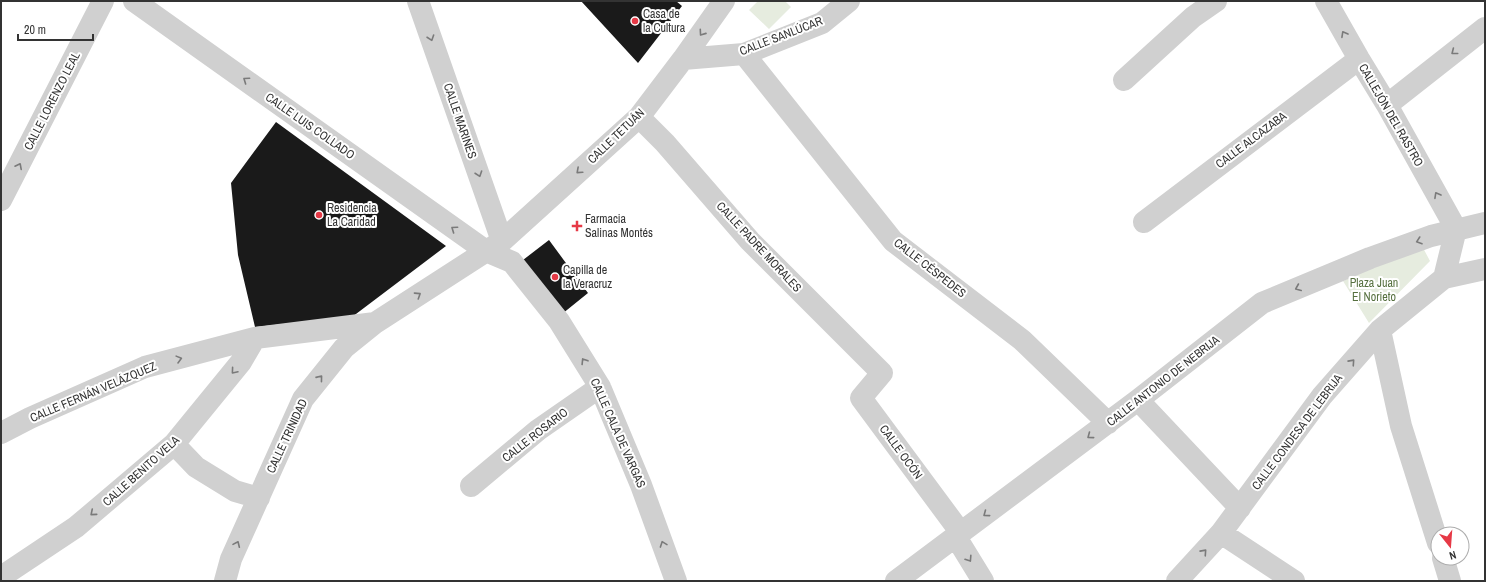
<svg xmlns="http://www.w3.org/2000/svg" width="1486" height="582" viewBox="0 0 1486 582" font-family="'Archivo Narrow',sans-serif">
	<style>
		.green { fill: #e6ecdf }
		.building { fill: #1a1a1a }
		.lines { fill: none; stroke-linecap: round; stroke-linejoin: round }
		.minor { stroke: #d0d0d0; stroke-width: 22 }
		.oneway { stroke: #7a7a7a }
		.poi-dot { fill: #e63946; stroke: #fff; stroke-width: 1.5 }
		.labels { text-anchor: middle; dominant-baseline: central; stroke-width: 4; stroke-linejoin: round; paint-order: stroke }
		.poi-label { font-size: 12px; fill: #333; stroke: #fff; text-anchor: start }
		.street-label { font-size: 12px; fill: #333; stroke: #fff }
		.park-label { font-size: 12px; fill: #56703f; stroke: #fff }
	</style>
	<rect width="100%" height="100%" fill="#fff"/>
	<!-- green -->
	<path class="green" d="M758,1H785L791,7L769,29L749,10Z
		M1422,246L1430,261L1369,323L1343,281Z"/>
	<!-- building -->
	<path class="building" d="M581,1H676L682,6L638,63Z
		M276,122L446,246L352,317L255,327L238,255L231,183Z
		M549,240L588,293L562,314L523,260Z"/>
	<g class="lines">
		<!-- minor -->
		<path class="minor" d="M134,1L486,251L512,262L559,321L600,387L641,485L676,581
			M418,1L502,241
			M1326,1L1359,59L1387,105L1456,229
			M744,54L893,241L1022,340L1108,423
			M683,59L744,54L822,23L849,1
			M1124,80L1193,17L1216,1
			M1387,105L1485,28
			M639,117L665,143L750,241L882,373L861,398L961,533
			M1,200L103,1
			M1144,222L1359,59
			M1444,278L1485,269
			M1380,330L1401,426L1438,543
			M1138,400L1240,508
			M1,433L30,418L145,367L255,338L375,323
			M174,444L196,467L235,491L259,498
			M471,486L538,430L600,387
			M1221,533L1294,581
			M956,537L983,581
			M1443,558L1450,581
			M1,577L76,527L174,444L241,362L255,338
			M225,581L231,559L303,399L344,348L375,323L502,241L639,117L683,59L724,1
			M896,581L1138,400L1262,303L1370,258L1431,236L1485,223
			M1177,581L1221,533L1322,396L1380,330L1444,278L1456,229"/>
	</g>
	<!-- one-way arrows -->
	<defs><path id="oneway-chevron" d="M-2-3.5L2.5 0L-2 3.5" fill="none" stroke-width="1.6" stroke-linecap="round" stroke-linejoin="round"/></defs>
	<g class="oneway">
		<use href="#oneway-chevron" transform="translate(702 33) rotate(125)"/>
		<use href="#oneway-chevron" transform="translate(1344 34) rotate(-119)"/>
		<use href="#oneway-chevron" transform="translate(431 38) rotate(71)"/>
		<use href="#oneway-chevron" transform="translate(1454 52) rotate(142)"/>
		<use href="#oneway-chevron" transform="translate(246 80) rotate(-145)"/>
		<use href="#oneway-chevron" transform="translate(19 166) rotate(-63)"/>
		<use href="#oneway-chevron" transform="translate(579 171) rotate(138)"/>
		<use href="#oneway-chevron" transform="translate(479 174) rotate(71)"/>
		<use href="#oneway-chevron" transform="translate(1437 195) rotate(-119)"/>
		<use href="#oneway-chevron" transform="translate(454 229) rotate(-145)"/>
		<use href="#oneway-chevron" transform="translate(1419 241) rotate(161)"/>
		<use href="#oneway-chevron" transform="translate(1298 288) rotate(157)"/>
		<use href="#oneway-chevron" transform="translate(418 295) rotate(-33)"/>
		<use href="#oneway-chevron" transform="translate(179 359) rotate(-15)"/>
		<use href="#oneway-chevron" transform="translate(584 361) rotate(-122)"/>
		<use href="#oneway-chevron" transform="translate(1352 362) rotate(-48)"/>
		<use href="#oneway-chevron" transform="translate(234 371) rotate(130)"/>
		<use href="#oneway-chevron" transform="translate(320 378) rotate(-51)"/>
		<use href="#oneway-chevron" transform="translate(1090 436) rotate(143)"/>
		<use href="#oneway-chevron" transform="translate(93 513) rotate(140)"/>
		<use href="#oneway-chevron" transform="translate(986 514) rotate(143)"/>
		<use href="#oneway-chevron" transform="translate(237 544) rotate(-66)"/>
		<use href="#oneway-chevron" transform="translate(663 544) rotate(-110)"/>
		<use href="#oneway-chevron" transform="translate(1204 552) rotate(-48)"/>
		<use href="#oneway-chevron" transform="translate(969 559) rotate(57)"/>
	</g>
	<!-- markers -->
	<g class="poi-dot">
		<circle cx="635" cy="21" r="4"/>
		<circle cx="319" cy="215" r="4"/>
		<path d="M575 220h4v4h4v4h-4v4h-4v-4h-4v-4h4z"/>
		<circle cx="555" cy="277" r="4"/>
	</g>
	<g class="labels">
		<!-- poi labels -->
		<g class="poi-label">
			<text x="643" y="14">Casa de<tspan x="643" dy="14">la Cultura</tspan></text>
			<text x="327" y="208">Residencia<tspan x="327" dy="14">La Caridad</tspan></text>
			<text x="585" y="219">Farmacia<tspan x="585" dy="14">Salinas Montés</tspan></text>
			<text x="563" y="270">Capilla de<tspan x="563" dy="14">la Veracruz</tspan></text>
		</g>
		<!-- street labels -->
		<g class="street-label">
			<text transform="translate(781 36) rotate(-21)">CALLE SANLÚCAR</text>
			<text transform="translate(52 101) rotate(-63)">CALLE LORENZO LEAL</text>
			<text transform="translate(1391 115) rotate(60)">CALLEJÓN DEL RASTRO</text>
			<text transform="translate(460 121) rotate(71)">CALLE MARINES</text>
			<text transform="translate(310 126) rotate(35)">CALLE LUIS COLLADO</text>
			<text transform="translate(616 136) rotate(-44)">CALLE TETUÁN</text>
			<text transform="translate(1251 140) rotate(-37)">CALLE ALCAZABA</text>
			<text transform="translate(759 247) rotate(47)">CALLE PADRE MORALES</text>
			<text transform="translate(930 268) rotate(38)">CALLE CÉSPEDES</text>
			<text transform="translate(1163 381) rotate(-38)">CALLE ANTONIO DE NEBRIJA</text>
			<text transform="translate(93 392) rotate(-23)">CALLE FERNÁN VELÁZQUEZ</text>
			<text transform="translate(1297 432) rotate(-53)">CALLE CONDESA DE LEBRIJA</text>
			<text transform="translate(618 433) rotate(66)">CALLE CALA DE VARGAS</text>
			<text transform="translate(535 435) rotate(-38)">CALLE ROSARIO</text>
			<text transform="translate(287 436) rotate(-65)">CALLE TRINIDAD</text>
			<text transform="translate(901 452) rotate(54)">CALLE OCÓN</text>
			<text transform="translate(141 471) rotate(-42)">CALLE BENITO VELA</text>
		</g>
		<!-- park labels -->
		<g class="park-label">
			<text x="1374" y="283">Plaza Juan<tspan x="1374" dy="14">El Norieto</tspan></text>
		</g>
	</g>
	<!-- border -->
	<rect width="1486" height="582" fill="none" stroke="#333333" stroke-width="4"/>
	<!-- north arrow -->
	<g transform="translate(1450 546) rotate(163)"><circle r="19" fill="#ffffff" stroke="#adadad"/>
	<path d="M0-3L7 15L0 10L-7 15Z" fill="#e63946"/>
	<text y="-6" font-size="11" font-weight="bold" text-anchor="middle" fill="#333333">N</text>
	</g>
	<!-- scale -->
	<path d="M18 34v6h75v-6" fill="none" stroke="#333333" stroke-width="2"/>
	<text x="24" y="34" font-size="12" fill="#333333" stroke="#ffffff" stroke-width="3" paint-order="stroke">20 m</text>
</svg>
